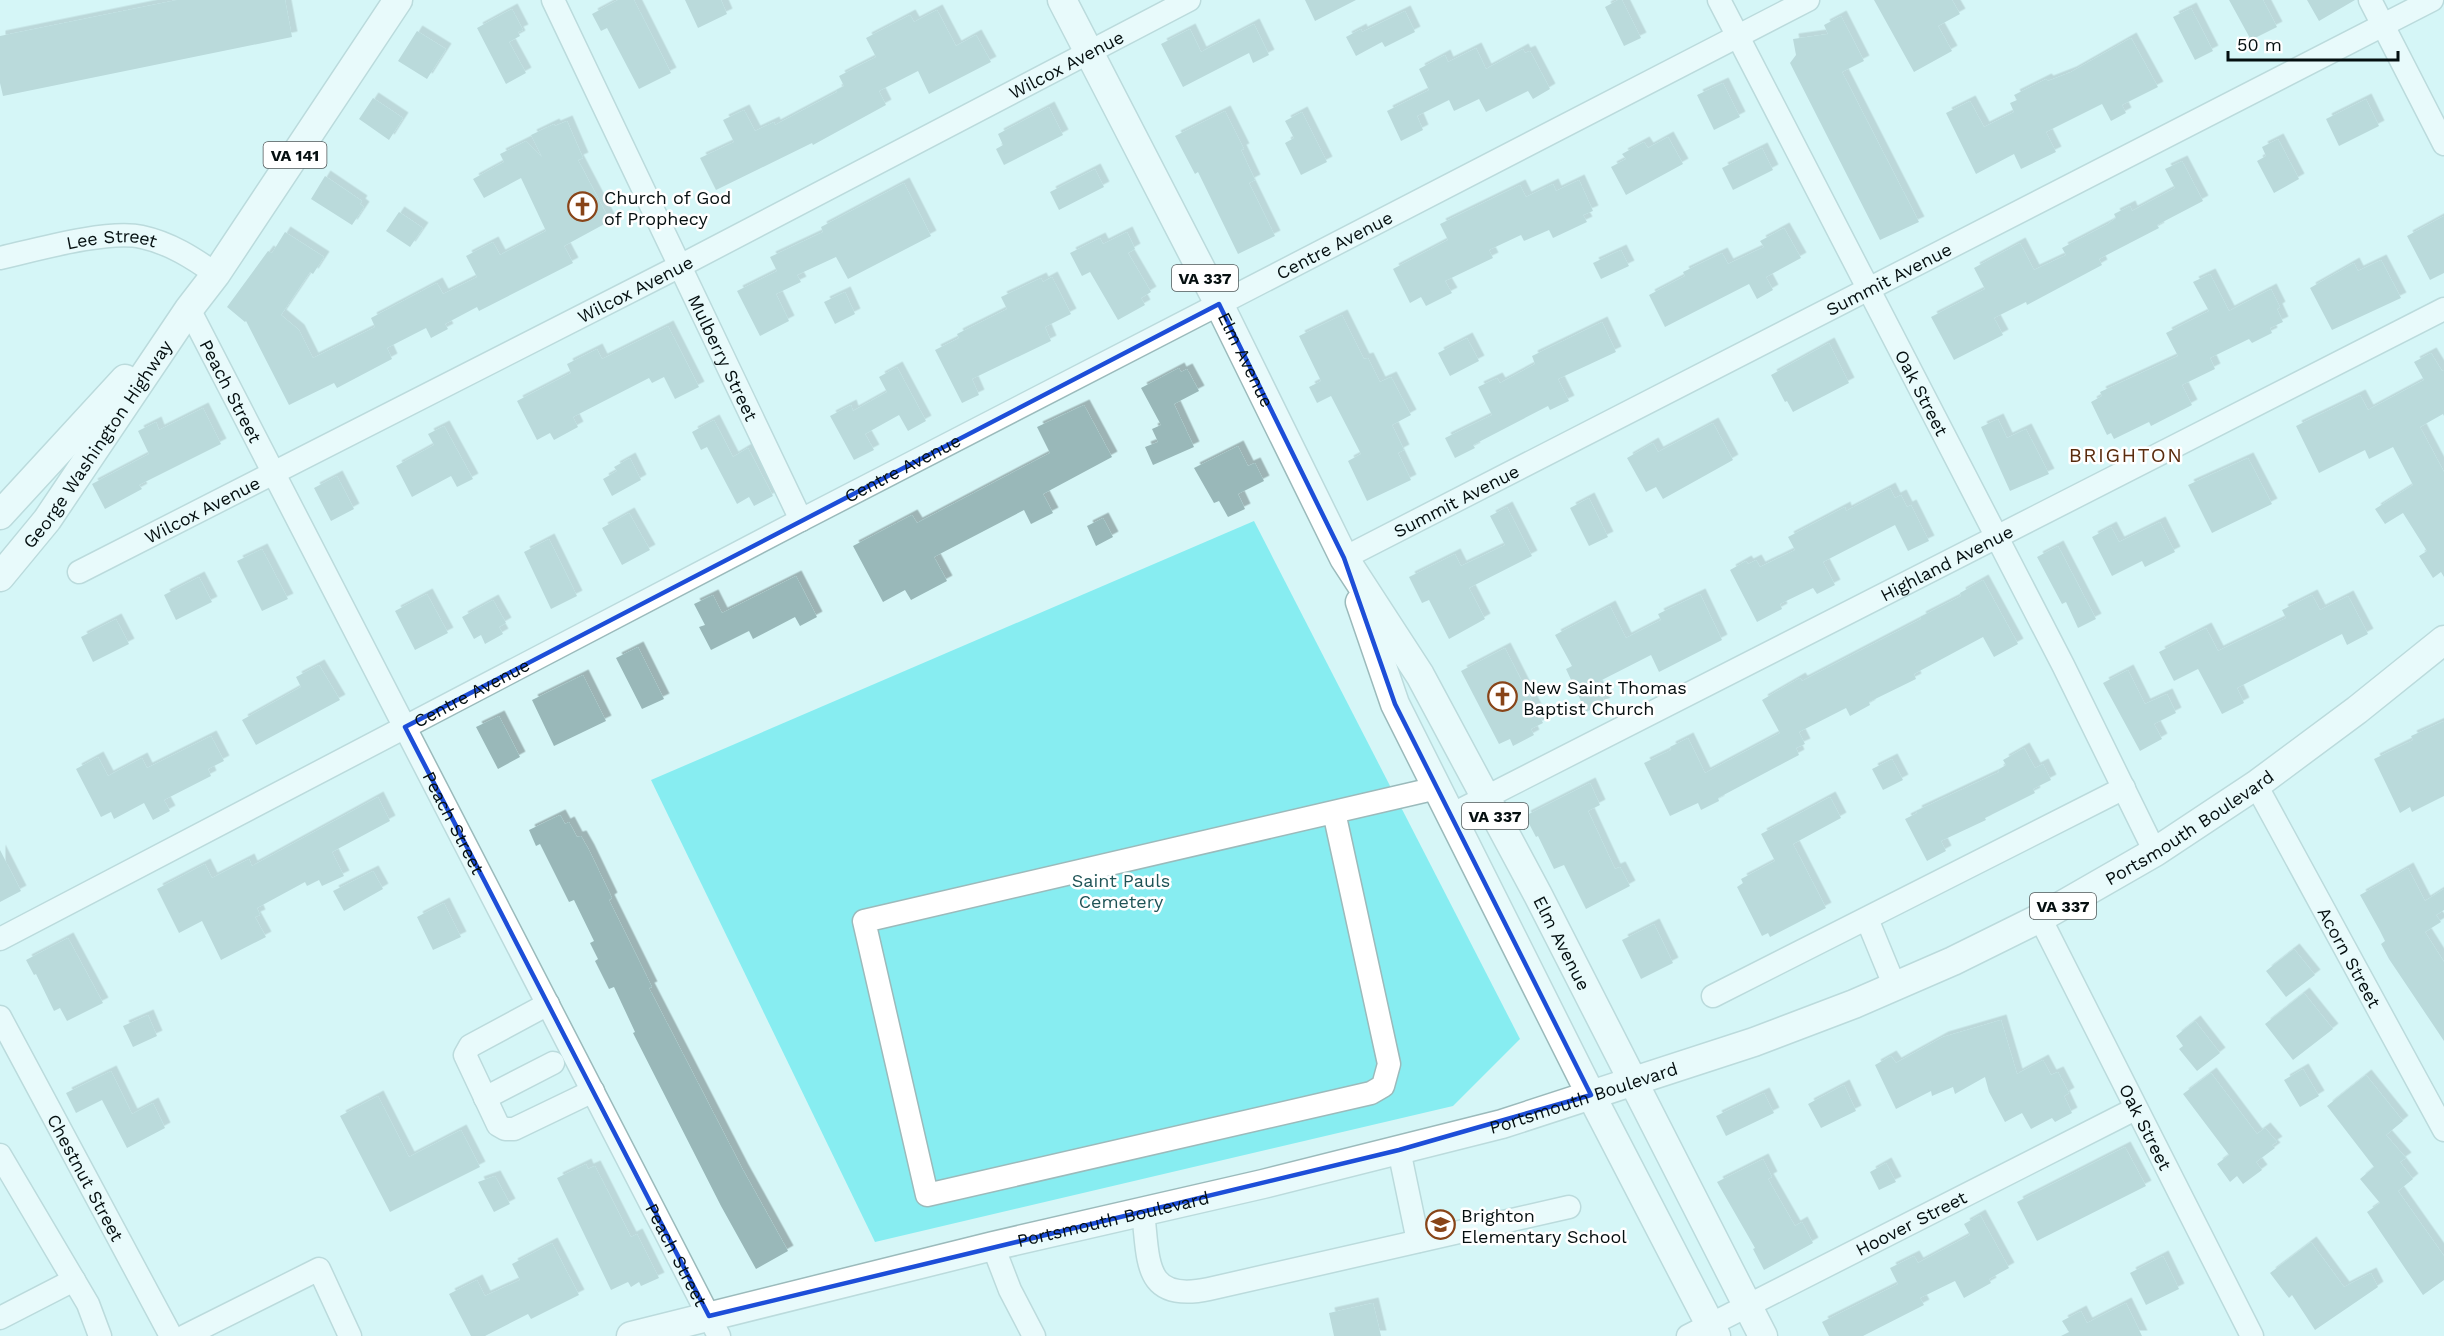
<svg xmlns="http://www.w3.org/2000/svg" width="2444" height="1336" viewBox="0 0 2444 1336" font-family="'Work Sans',sans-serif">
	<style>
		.green { fill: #87edf1 }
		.building { fill: #99b8b9; filter: url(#shadow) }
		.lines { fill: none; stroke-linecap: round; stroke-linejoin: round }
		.minor-casing { stroke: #9bbabb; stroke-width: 25 }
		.major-casing { stroke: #9bbabb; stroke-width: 31 }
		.minor { stroke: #fff; stroke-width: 22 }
		.major { stroke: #fff; stroke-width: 28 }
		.marked { fill: none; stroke: #1d4ed8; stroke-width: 4.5; stroke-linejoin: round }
		.labels { text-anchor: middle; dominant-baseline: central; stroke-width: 5; stroke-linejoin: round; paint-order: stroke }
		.shield { fill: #fff; stroke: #505758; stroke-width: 1.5 }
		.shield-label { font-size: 16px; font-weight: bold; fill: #050f10 }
		.street-label { font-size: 18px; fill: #050f10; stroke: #fff }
		.poi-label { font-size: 18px; fill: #050f10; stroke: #fff; text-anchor: start }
		.park-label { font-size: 18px; fill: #1f5457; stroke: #fff }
		.neighbourhood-label { font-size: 20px; letter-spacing: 1.5px; fill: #592b0d; stroke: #fff }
	</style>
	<defs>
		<filter id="shadow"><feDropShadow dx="5.5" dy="-5.5" stdDeviation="0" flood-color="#0004"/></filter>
	</defs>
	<rect width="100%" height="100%" fill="#d6f6f7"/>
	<!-- green -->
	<path class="green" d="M1254,521L1520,1039L1453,1106L875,1242L651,780Z"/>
	<!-- building -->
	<path class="building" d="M177,0H285L292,37L3,96L0,83V36Z
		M618,0H634L671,73L639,89L607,28L601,31L592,14Z
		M685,0H721L727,14L698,28Z
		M1305,0H1356L1315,21Z
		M1618,0H1622L1641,38L1624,46L1605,7Z
		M1874,0H1952L1960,14L1938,26L1952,51L1914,72Z
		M2229,0H2263L2277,27L2251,40Z
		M2307,0H2355L2319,21Z
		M2191,8L2213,51L2195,60L2173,17Z
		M512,9L523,30L518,32L520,36L509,42L526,73L506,84L477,28Z
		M937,10L956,46L976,35L991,62L929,94L918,71L879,91L886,105L813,145L812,143L716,190L700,158L734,142L723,120L744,110L755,131L774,122L775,125L837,92L836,90L844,86L839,76L876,57L866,38L910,15L914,22Z
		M1405,11L1415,32L1385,47L1382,42L1356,56L1346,37L1361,29L1362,32Z
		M1841,16L1864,61L1842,72L1919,222L1880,240L1790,63L1796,55L1793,39L1828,34L1824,25Z
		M1254,24L1269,55L1253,63L1249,53L1183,87L1161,44L1190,29L1201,52Z
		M417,31L446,49L427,79L398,61Z
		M2131,38L2158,87L2122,105L2126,113L2111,121L2102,104L2046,132L2056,152L2021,169L2014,154L1976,174L1946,113L1970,101L1984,127L2014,112L2010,103L2017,100L2014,95L2046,79L2048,81L2071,72Z
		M1476,48L1486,69L1523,49L1525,53L1530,51L1550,89L1533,99L1528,91L1486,112L1479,99L1454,111L1449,100L1417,116L1423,130L1401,141L1387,111L1429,90L1419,69L1445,55L1448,62Z
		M1723,83L1740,117L1714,130L1697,95Z
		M373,98L403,118L389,140L359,119Z
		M2366,99L2379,126L2339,146L2326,119Z
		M1049,107L1063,135L1004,165L996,149L1003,145L998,134Z
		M1225,111L1244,149L1241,150L1255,180L1249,183L1275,236L1238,254L1198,172L1195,174L1175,136Z
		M1302,112L1327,162L1301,175L1285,143L1294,138L1285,121Z
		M567,121L583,158L578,160L610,221L564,246L573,263L479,311L477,307L445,324L448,329L431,338L426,328L387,348L392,359L337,388L334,383L289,405L246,321L245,322L227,307L268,251L272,253L285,232L324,257L313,274L310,272L281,315L299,330L313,358L375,327L371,318L437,283L443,294L477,277L466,256L493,242L500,255L546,231L521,178L484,198L473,179L504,162L500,154L526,141L542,157L531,135L554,124L555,126Z
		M1668,137L1683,164L1626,195L1611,167L1626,159L1622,154L1644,142L1648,148Z
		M2278,139L2299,179L2274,193L2257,161L2266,156L2262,147Z
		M1762,148L1773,170L1733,190L1722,168Z
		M2182,161L2203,201L2157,225L2159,228L2099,259L2102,265L2027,305L2026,302L1994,318L2003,335L1954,360L1931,317L1985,289L1974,268L2020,243L2034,270L2066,255L2062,248L2108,224L2116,218L2114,214L2130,206L2132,211L2175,188L2165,169Z
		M1095,169L1104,187L1059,210L1050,192Z
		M325,176L362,201L360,204L364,207L352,225L311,199Z
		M1579,180L1593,211L1583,215L1587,222L1553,238L1549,230L1524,241L1521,235L1489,250L1493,258L1445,281L1452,293L1426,306L1421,297L1410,303L1393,269L1448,240L1440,224L1520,185L1526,197L1553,184L1556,191Z
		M904,183L931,236L848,279L836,257L797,275L801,282L776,294L789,321L760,336L737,291L777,271L770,257L823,232L821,227Z
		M399,212L423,228L410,247L386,231Z
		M2444,216V273L2430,280L2407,236Z
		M1784,228L1801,258L1766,277L1773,290L1757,299L1749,284L1665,327L1649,295L1685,276L1683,272L1722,253L1728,264L1764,247L1760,241Z
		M1127,232L1135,249L1128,253L1151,292L1141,298L1145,305L1118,320L1090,272L1082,276L1070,253L1100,238L1103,244Z
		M1621,250L1629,266L1601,279L1593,263Z
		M2381,260L2401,298L2332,330L2310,288L2354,263L2358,271Z
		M2210,274L2229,311L2271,289L2280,307L2277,309L2283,322L2270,328L2272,333L2252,343L2249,339L2210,358L2215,369L2182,385L2192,405L2151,426L2149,422L2114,439L2111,433L2107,435L2091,402L2102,396L2100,392L2178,356L2166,333L2209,311L2193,282Z
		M1052,277L1071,314L1045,327L1051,341L972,379L979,395L962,403L935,350L959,338L957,334L1007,309L1001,297L1041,278L1043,282Z
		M845,292L855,314L835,324L824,302Z
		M1342,315L1364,359L1368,358L1380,382L1391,377L1411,415L1392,425L1404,450L1398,453L1411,480L1367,501L1348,461L1361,454L1331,396L1317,403L1309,387L1321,381L1299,336Z
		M1602,322L1616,352L1558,379L1569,401L1550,410L1548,406L1473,445L1475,448L1455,458L1445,438L1492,415L1478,387L1497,378L1500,383L1535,364L1532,356Z
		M668,326L699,387L675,399L664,377L652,383L649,378L573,417L578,427L554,440L550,433L537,440L517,401L571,373L567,364L597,349L602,359Z
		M1467,338L1479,361L1450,376L1438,353Z
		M1829,343L1849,383L1793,412L1787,401L1785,402L1771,375Z
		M2431,353L2442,371L2444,370V416L2443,414L2420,427L2444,472V577L2441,572L2433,578L2419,556L2427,551L2403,513L2385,524L2375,509L2413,485L2393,447L2369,459L2365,450L2319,473L2296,426L2360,395L2368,410L2424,380L2414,362Z
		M897,367L926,421L908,431L899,415L865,434L874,450L854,460L830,416L851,405L853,411L887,392L879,377Z
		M1179,368L1181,372L1187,369L1199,391L1174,404L1194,447L1153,465L1145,447L1158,442L1152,429L1161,425L1141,388Z
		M1084,405L1112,457L1043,494L1053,513L1031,524L1024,510L934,557L947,581L911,600L905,590L883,602L853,546L912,515L917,523L1050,453L1037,427Z
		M203,408L221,444L139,485L142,489L105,509L92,484L149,454L138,431L156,422L159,430Z
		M1998,419L2007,438L2026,429L2049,474L2010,491L1981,427Z
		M714,420L733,457L748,448L773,496L754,506L749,497L737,504L707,447L701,450L692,432Z
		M1713,423L1733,460L1663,499L1656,487L1646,492L1627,458L1653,443L1658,452Z
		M444,426L473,479L457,487L451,476L412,497L396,466L434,445L428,434Z
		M1238,446L1248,466L1255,463L1264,481L1238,494L1245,509L1228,517L1219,501L1214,503L1194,468Z
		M630,458L641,480L612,496L603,479L617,471L614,467Z
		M2248,458L2272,504L2212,533L2188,485Z
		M337,476L354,509L331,521L314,488Z
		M1890,488L1895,498L1901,495L1907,507L1911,505L1929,541L1908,551L1895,525L1823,562L1835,585L1817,594L1813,588L1780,604L1782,609L1757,622L1730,570L1746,561L1748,564L1756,560L1760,567L1795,550L1788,537L1845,507L1846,511Z
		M1589,498L1608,537L1589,546L1570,508Z
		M1507,507L1532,556L1469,588L1485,619L1449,639L1429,600L1422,603L1409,577L1455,554L1461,566L1505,545L1490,516Z
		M629,513L650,550L622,565L602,528Z
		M1103,518L1113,537L1096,546L1087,526Z
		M2160,522L2175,552L2145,567L2142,561L2112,576L2092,537L2111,527L2119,542Z
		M549,539L577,596L551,609L524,552Z
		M2058,546L2096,619L2078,628L2066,602L2062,604L2037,557Z
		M262,549L288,599L262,611L237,561Z
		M796,576L817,617L800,626L795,617L753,639L749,631L711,650L699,627L705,625L694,604L713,595L722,613Z
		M199,577L212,602L176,620L164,595Z
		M1983,580L2018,644L1994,657L1983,637L1914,674L1916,679L1869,702L1870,705L1850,716L1846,708L1799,732L1805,744L1796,748L1799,755L1718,798L1719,801L1701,810L1698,803L1670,816L1644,763L1671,750L1670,747L1688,738L1705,773L1780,733L1762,700L1800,678L1802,681L1921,619L1920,617L1961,596L1960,593Z
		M427,594L448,633L415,650L395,611Z
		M1700,594L1722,640L1659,672L1651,655L1596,683L1605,703L1586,712L1566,669L1572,666L1555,635L1610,606L1626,638L1661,620L1658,614Z
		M2312,595L2320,610L2348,596L2368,634L2347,645L2342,634L2237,688L2244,703L2222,714L2198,669L2174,681L2159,652L2206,628L2218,651L2286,618L2282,610Z
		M493,600L506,623L499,627L503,634L485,644L481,635L474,639L462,617Z
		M116,619L129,644L93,662L81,637Z
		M638,647L664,699L642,709L616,658Z
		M1505,648L1543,723L1531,729L1534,735L1513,746L1510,739L1499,744L1461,671Z
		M319,665L340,700L256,745L242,720L301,687L296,677Z
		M2128,670L2145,704L2167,694L2176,713L2154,724L2162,739L2140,751L2103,683Z
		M583,675L606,721L554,746L532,700Z
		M499,716L520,757L498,769L476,727Z
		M2444,721V796L2412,812L2410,807L2400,813L2374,759L2413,740L2411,736Z
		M211,736L224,761L208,769L211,776L164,800L170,811L153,820L144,803L114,819L111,812L101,817L76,769L98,757L108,776L142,758L147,768Z
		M2024,748L2035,768L2043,764L2051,780L2033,789L2035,793L1985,818L1986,820L1941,841L1946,851L1927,861L1905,819L1917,813L1916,811L1999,772L1998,770L2006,765L2003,760Z
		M1892,759L1903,780L1883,790L1872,769Z
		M1590,783L1600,805L1588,811L1615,869L1620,867L1630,886L1586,909L1564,865L1554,869L1538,836L1536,837L1525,816Z
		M378,797L390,821L332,852L344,876L322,886L319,880L307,886L305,882L257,908L260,915L255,917L266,937L221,960L202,921L179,933L157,889L205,864L212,878L249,859L252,866Z
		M1830,797L1841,818L1793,844L1826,908L1770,937L1768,933L1762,936L1737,887L1743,883L1741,879L1775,861L1761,834Z
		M560,815L565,824L569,822L577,837L581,836L589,850L612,898L609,900L652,987L649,988L743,1170L788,1251L756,1269L721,1206L633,1033L635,1032L614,987L609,989L595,961L598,959L590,943L594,941L574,900L569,902L540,844L536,846L529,830Z
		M0,850L21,891L0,902Z
		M2408,868L2425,901L2444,889V910L2436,915L2441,922L2425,932L2444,962V1041L2389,959L2381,944L2385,941L2380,931L2360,895Z
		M373,871L383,889L344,911L333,891Z
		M444,903L461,937L433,950L417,917Z
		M1654,924L1673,963L1641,979L1622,940Z
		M68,938L103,1003L67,1021L60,1008L54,1011L36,974L34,975L26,960Z
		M2294,949L2315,975L2286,997L2266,971Z
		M2304,993L2333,1029L2293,1060L2265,1024Z
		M148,1015L157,1036L133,1047L123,1026Z
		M2001,1020L2017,1074L2043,1060L2051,1075L2058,1072L2069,1093L2064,1096L2072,1113L2055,1122L2052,1118L2031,1129L2022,1113L2005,1122L1989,1092L1985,1077L1955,1094L1953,1087L1932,1096L1931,1091L1896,1109L1875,1065L1891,1056L1896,1063L1943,1037Z
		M2195,1021L2220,1053L2197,1071L2179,1049L2183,1046L2176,1036Z
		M2303,1069L2319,1096L2300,1107L2284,1080Z
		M111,1071L132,1114L153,1103L165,1128L127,1148L102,1100L76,1113L66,1093Z
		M2211,1073L2257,1134L2265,1128L2277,1142L2272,1145L2275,1148L2256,1162L2262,1170L2243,1184L2237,1176L2230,1182L2217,1164L2229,1155L2183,1094Z
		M2366,1075L2403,1121L2386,1135L2406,1158L2400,1162L2413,1179L2398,1191L2444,1256V1280L2423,1295L2367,1212L2380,1203L2360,1179L2374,1167L2327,1106Z
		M1844,1085L1856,1111L1821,1128L1808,1104Z
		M1764,1093L1774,1113L1726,1136L1716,1116Z
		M378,1096L409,1157L461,1130L480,1167L390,1212L340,1116Z
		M2125,1147L2146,1186L2037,1241L2017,1202Z
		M1763,1159L1772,1177L1768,1179L1795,1226L1802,1222L1813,1243L1764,1270L1753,1249L1755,1248L1717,1182Z
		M1886,1163L1896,1182L1879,1190L1870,1172Z
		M586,1164L588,1169L595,1166L631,1237L637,1234L659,1278L641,1286L639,1282L631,1287L628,1282L611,1290L557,1178Z
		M495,1176L510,1204L494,1212L478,1182Z
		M1980,1215L2009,1268L1989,1279L1991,1283L1964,1298L1955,1281L1920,1298L1924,1305L1863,1336H1829L1822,1322L1898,1284L1890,1268L1914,1256L1918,1263L1970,1235L1964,1224Z
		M2311,1242L2344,1287L2371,1273L2378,1287L2315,1330L2292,1295L2289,1298L2270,1273Z
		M552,1243L579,1295L531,1319L528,1314L485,1336H471L449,1294L477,1280L485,1296L520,1280L512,1264Z
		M2163,1256L2179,1289L2146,1305L2130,1273Z
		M1373,1303L1381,1336H1334L1329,1313Z
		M2126,1303L2142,1336H2061L2069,1332L2062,1321L2081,1311L2087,1323Z"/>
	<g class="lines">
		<defs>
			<g id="minor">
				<path id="s1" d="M553,0L801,520"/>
				<path id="s2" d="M1719,0L2063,665L2155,852"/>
				<path d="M2370,0L2444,144"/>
				<path id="s3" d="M0,258C35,250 109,229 142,237C170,243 193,258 216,274"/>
				<path id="s4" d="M189,309L719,1336"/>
				<path id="s5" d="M1344,558L2432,0"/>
				<path id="s6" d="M79,572L680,266L1189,0"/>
				<path id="s7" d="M2256,785L2444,1130"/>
				<path d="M1334,812L1389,1064L1383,1086L1371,1093L927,1195L864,921L1437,788"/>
				<path id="s8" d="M1451,815L2444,309"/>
				<path id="s9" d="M2040,918L2252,1336"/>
				<path d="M1867,919L1895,987"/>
				<path id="s10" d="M0,939L801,520L1808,0"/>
				<path d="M1713,996L2124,788"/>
				<path d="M548,1004L470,1046L465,1055L498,1125L505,1129H514L593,1091"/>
				<path id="s11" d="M0,1017L171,1336"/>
				<path d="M485,1098L553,1063"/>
				<path d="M1399,1150L1418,1241"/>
				<path d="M0,1155L88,1304L100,1336"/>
				<path d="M1143,1212C1149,1261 1143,1303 1209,1289L1569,1207"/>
				<path d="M993,1246L1010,1290L1034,1336"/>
				<path d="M0,1318L74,1280"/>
				<path d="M185,1336L319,1269L350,1336"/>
				<path id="s12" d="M1688,1336L2135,1109"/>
			</g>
			<g id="major">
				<path id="s13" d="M1062,0L1219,304L1344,558L1420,675L1538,895L1763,1336"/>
				<path d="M0,515L125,379"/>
				<path id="s14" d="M0,577L47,520L189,309L216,274L398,0"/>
				<path d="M1360,602L1395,704L1591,1095L1716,1336"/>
				<path id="s15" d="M631,1336L993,1246L1263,1184L1502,1124L1754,1042L1854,1004L1953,961L2040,918L2155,852L2256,785L2357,710L2444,640"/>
			</g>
		</defs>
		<!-- minor casing -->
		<use href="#minor" class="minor-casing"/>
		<!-- major casing -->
		<use href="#major" class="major-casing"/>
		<!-- minor -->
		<use href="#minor" class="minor"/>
		<!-- major -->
		<use href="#major" class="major"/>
	</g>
	<!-- marked area -->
	<path d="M0 0H2444V1336H0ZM1219,304L1344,558L1395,704L1591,1095L1399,1150L709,1316L405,727Z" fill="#d6f6f7" fill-opacity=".55" fill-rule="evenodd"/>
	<path class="marked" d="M1219,304L1344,558L1395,704L1591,1095L1399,1150L709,1316L405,727Z"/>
	<!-- icons -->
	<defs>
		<symbol id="church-ring" viewBox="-11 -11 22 22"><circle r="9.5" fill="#fff" stroke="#884418" stroke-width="1.5"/><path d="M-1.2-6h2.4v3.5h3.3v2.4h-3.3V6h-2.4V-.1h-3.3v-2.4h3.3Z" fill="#884418"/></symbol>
		<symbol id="school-ring" viewBox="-11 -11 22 22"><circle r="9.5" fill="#fff" stroke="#884418" stroke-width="1.5"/><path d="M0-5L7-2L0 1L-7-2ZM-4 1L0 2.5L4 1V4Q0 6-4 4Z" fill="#884418"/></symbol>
	</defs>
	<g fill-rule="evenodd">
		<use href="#church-ring" x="566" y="190" width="33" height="33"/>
		<use href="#church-ring" x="1486" y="680" width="33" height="33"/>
		<use href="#school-ring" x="1424" y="1208" width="33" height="33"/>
	</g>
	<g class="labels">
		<!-- shield labels -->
		<g class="shield">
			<rect x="263.5" y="142" width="63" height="26" rx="4.5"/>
			<rect x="1172" y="265" width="66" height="26" rx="4.5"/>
			<rect x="1462" y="803" width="66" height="26" rx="4.5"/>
			<rect x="2030" y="893" width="66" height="26" rx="4.5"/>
		</g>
		<g class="shield-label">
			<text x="295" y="155">VA 141</text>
			<text x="1205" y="278">VA 337</text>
			<text x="1495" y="816">VA 337</text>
			<text x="2063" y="906">VA 337</text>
		</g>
		<!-- street labels -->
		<g class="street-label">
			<text stroke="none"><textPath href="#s6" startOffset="1110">Wilcox Avenue</textPath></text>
			<text stroke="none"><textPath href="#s10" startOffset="1504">Centre Avenue</textPath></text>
			<text stroke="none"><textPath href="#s3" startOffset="114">Lee Street</textPath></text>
			<text stroke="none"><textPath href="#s5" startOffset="612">Summit Avenue</textPath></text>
			<text stroke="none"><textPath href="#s6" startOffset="624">Wilcox Avenue</textPath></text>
			<text stroke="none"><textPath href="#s1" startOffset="396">Mulberry Street</textPath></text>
			<text stroke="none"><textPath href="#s13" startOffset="404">Elm Avenue</textPath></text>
			<text stroke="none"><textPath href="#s4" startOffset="92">Peach Street</textPath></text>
			<text stroke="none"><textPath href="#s2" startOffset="442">Oak Street</textPath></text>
			<text stroke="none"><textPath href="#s14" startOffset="165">George Washington Highway</textPath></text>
			<text stroke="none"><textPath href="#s10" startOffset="1018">Centre Avenue</textPath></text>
			<text stroke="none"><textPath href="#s5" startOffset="126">Summit Avenue</textPath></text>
			<text stroke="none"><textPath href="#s6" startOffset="138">Wilcox Avenue</textPath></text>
			<text stroke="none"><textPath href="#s8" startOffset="556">Highland Avenue</textPath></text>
			<text stroke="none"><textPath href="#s10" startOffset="532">Centre Avenue</textPath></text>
			<text stroke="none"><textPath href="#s4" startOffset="578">Peach Street</textPath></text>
			<text stroke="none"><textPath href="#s15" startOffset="1648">Portsmouth Boulevard</textPath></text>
			<text stroke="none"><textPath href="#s13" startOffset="1068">Elm Avenue</textPath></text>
			<text stroke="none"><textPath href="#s7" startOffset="196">Acorn Street</textPath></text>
			<text stroke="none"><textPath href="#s15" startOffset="982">Portsmouth Boulevard</textPath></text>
			<text stroke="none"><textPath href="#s9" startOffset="234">Oak Street</textPath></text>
			<text stroke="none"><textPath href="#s11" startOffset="182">Chestnut Street</textPath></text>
			<text stroke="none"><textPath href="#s15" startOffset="496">Portsmouth Boulevard</textPath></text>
			<text stroke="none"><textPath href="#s12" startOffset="250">Hoover Street</textPath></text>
			<text stroke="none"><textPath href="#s4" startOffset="1064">Peach Street</textPath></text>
		</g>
		<!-- poi labels -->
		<g class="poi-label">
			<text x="604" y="197">Church of God<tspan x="604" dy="21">of Prophecy</tspan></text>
			<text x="1523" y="687">New Saint Thomas<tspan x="1523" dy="21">Baptist Church</tspan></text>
			<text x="1461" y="1215">Brighton<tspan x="1461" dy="21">Elementary School</tspan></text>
		</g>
		<!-- park labels -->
		<g class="park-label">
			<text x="1121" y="880">Saint Pauls<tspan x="1121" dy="21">Cemetery</tspan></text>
		</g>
		<!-- neighbourhood labels -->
		<g class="neighbourhood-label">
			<text x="2126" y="455">BRIGHTON</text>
		</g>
	</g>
	<!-- scale -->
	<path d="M2228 51v9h170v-9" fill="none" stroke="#050f10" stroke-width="3"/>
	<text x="2237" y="51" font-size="18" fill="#050f10" stroke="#ffffff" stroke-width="4.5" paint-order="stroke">50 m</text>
</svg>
